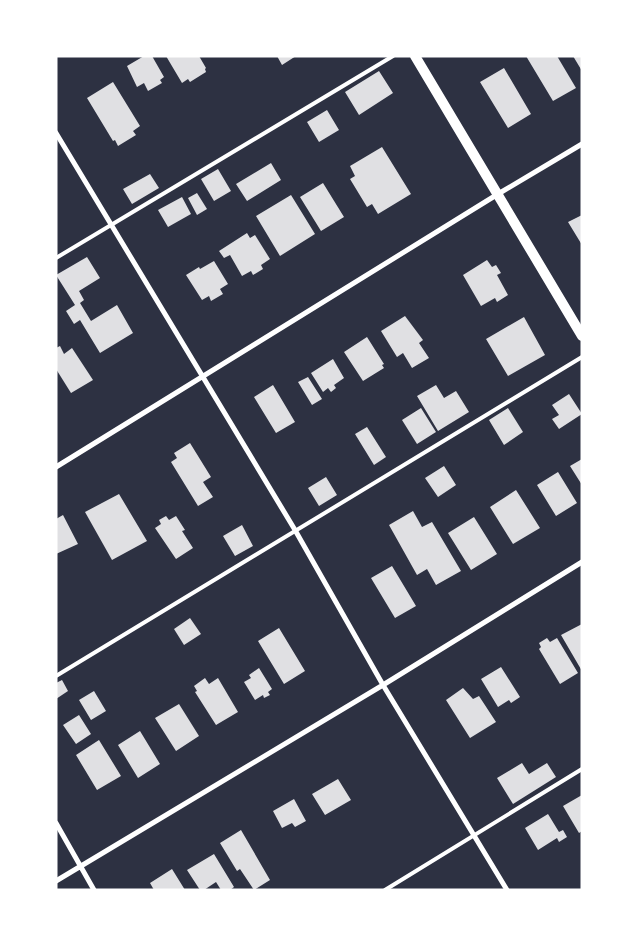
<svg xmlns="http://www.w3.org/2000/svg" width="638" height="946" viewBox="0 0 638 946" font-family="'Libre Baskerville',serif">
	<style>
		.building { fill: #e0e0e3 }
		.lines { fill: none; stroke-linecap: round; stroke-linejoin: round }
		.service { stroke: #fff; stroke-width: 4 }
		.minor { stroke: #fff; stroke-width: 5 }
		.secondary { stroke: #fff; stroke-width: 10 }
	</style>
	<rect width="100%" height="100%" fill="#2d3142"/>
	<!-- building -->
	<path class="building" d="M144,56H152L164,77L160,80L162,83L148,91L144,83L137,87L127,66Z
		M166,56H199L206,68L205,69L206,72L190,82L188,79L182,83Z
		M277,56H296L282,65Z
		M526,56H557L576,88L553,101Z
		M573,56H582V71Z
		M504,68L531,114L508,128L480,82Z
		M379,71L393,93L359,115L345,92Z
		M113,82L140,126L133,131L136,135L118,146L115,140L113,141L87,98Z
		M327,110L339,130L319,142L307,122Z
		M382,147L411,194L378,214L372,204L367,207L350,179L355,176L350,166Z
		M271,163L281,180L247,201L236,184Z
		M218,169L231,191L214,201L201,179Z
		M150,174L159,188L132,204L123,189Z
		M323,183L344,217L321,231L300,197Z
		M197,193L207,209L197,215L188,198Z
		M291,195L315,234L280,256L256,216Z
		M182,197L191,214L168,227L158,210Z
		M582,215V245L568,222Z
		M247,233L250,238L255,235L270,259L261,265L263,269L253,275L251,271L242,276L230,255L224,258L219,251Z
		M87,257L100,278L79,291L84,300L80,303L91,321L117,305L133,333L100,353L80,320L74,324L66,311L75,305L56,275Z
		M487,260L492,267L496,265L501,273L497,275L508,295L497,302L495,298L481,306L463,275Z
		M214,261L228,284L220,289L223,294L211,301L209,296L202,300L186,275L199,267L200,269Z
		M405,316L423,340L419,343L429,358L412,368L403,353L397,357L381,331Z
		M524,317L545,355L508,376L486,339Z
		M367,337L384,364L382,365L384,368L363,381L344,352Z
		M60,346L64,354L72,348L93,380L71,393L56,369V348Z
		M333,359L344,378L334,385L336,388L331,392L328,388L323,392L311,373Z
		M308,377L322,399L312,405L298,382Z
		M273,385L295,422L276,433L254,397Z
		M436,385L444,398L456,391L469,412L438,431L417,396Z
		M569,394L582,414L559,429L552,419L559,415L552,405Z
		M421,408L436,432L417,444L402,420Z
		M508,408L523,432L504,445L489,420Z
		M367,427L386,457L374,465L355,434Z
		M190,443L211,477L203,482L213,497L198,506L171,462L177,458L174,453Z
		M582,459V485L570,466Z
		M444,466L456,485L438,497L425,478Z
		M558,472L577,503L556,516L537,485Z
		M326,477L337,495L319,506L308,488Z
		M516,490L540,528L513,544L490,507Z
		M119,494L147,541L112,560L85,512Z
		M413,511L422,527L432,522L461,571L436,585L427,569L417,575L389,525Z
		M63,515L78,544L56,554V519Z
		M166,516L169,520L176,516L185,530L182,531L193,548L176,559L155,528L161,524L159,520Z
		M474,517L497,554L471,570L448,533Z
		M242,525L253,546L235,556L223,536Z
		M392,566L416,606L395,618L371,578Z
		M190,618L201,634L184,645L174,629Z
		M582,624V671L561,635Z
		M279,628L305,671L284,684L258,641Z
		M547,638L550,642L557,638L578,673L560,684L539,649L541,647L539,643Z
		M501,667L520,697L511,703L509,700L498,707L481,679Z
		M259,668L272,689L268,692L270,695L264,698L263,695L255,700L244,682L251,678L249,675Z
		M205,678L209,684L218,678L238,712L216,725L195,692L197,691L194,686Z
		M62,680L68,691L56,699V683Z
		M463,688L473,699L479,696L496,722L470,738L446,700Z
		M94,691L106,711L91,720L79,700Z
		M179,704L199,736L176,751L155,718Z
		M79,715L91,734L76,744L63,725Z
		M140,731L160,764L138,778L118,745Z
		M99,740L121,776L97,790L76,755Z
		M522,763L529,774L547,763L556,777L513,804L497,778Z
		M338,779L351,800L325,815L312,794Z
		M582,795V831L579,833L563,806Z
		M294,799L306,821L295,827L292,823L282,828L273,811Z
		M548,814L559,832L563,830L567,837L559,842L557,838L538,850L525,828Z
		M241,830L270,880L254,890L240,869L237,871L220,843Z
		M214,854L234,887L230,890H221L216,882L204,890H200L187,870Z
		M172,869L185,890H154L150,883Z"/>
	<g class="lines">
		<!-- service -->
		<path class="service" d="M56,258L393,56
			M56,676L582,357
			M385,890L582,769"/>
		<!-- minor -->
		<path class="minor" d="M56,133L295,530L383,685L507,890
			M56,467L498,194L582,144
			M56,823L94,890
			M56,881L383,685L582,562"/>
		<!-- secondary -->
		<path class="secondary" d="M415,56L582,336"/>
	</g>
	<!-- border -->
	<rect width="638" height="946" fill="none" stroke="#ffffff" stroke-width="115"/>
</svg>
